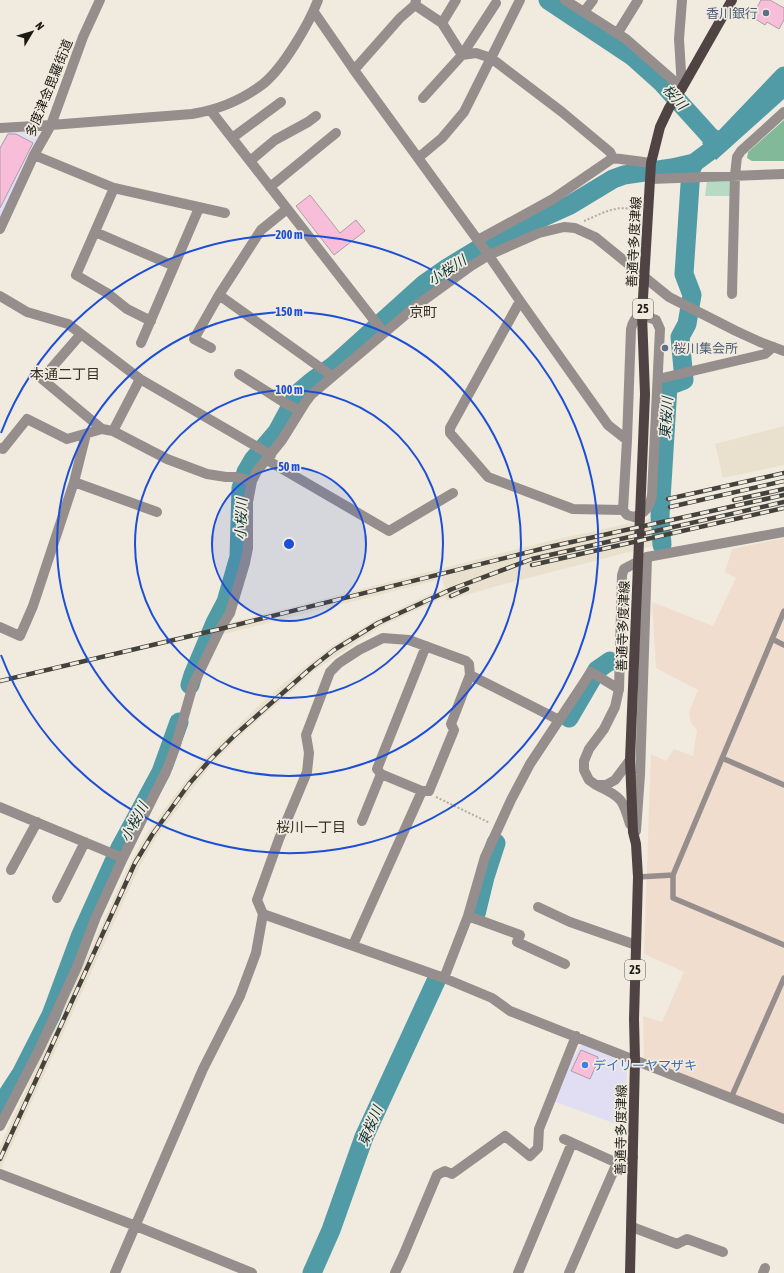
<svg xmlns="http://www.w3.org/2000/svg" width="784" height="1273" viewBox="0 0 784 1273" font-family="'Asap Condensed','Noto Sans JP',sans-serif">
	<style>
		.commercial { fill: #e1def4 }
		.industrial { fill: #f0ddcd }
		.built { fill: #e9e1cd }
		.green { fill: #b7dac4 }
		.forest { fill: #82ba99 }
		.water { fill: #519ba7 }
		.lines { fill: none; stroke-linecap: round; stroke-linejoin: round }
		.river { stroke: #519ba7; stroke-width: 19 }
		.building { fill: #f8bdd8; stroke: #ac9ea4 }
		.path { stroke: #b0aca2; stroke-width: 2; stroke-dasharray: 2 2; stroke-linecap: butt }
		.service { stroke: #958e8d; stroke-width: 5.5 }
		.minor { stroke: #958e8d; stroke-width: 10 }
		.tertiary { stroke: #958e8d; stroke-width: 10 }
		.primary { stroke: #4f4443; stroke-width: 10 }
		.rail-casing { stroke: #44423c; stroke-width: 4.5 }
		.rail { stroke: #f0ebde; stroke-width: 3; stroke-dasharray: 9; stroke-linecap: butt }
		.ring { fill: none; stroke: #1d4ed8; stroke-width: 2 }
		.service-dot { fill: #5c6f8a; stroke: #f0ebde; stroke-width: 1.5 }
		.shop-dot { fill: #3f7fe0; stroke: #f0ebde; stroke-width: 1.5 }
		.labels { text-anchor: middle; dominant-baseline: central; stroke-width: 3.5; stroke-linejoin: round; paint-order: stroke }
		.shield { fill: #f0ebde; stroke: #5b5851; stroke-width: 1 }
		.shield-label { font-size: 12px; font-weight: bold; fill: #1b1915 }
		.service-label { font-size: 13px; fill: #4e5e75; stroke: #f0ebde; text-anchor: end }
		.street-label { font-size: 13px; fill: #1b1915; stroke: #f0ebde }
		.shop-label { font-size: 13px; fill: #366cbe; stroke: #f0ebde; text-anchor: start }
		.water-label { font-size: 14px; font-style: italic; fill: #0c3237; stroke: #f0ebde }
		.neighbourhood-label { font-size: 14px; fill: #332f26; stroke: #f0ebde }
		.centre { fill: #1d4ed8; stroke: #f0ebde; stroke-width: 2 }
		.ring-label { font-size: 12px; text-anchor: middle; font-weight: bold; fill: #1d4ed8; stroke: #f0ebde; stroke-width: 3.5; stroke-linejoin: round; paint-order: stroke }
	</style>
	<rect width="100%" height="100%" fill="#f0ebde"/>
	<!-- commercial -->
	<path class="commercial" d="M9,129L35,131L40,136L0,218V147Z
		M582,1043L627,1062L625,1127L555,1102L567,1069Z"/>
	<!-- industrial -->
	<path class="industrial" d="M784,538V1115L644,1060L643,1016L662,1022L684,972L644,954L651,754L666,761L674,749L693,756L697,730L691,723L689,712L698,690L656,668L652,602L713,626L736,578L725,572L732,549Z"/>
	<!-- built -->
	<path class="built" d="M784,426V465L723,478L715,444Z
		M658,517L660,544L493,587L447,601L445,597L380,627L314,671L238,738L213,763L194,787L156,838L140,866L0,1171V1146L131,861L148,832L185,781L206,757L256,708L283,684L332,646L375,620L421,598L445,588L442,579L208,638L213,627L549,541Z"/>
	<!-- green -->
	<path class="green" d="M734,179V196H705L707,181Z"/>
	<!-- forest -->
	<path class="forest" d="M784,120V161H752L747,158L748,152Z"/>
	<!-- water -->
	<path class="water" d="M784,67V99L716,160L702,143L716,130L725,131L739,126Z"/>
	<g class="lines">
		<!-- river -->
		<path class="river" d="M548,0L632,56L661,82L718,145
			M662,545L660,516L668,386L684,380L680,337L687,324L692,295L684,274L691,170L694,163
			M190,685L193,675L215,623L226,602L239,557L241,488L246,472L253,460L277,432L298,393L311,382L333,366L424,284L447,268L493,240L570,205L613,179L624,175L672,168L694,163L718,145L784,76
			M569,718L597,670L610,661
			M476,914L485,877L496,843
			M0,1106L21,1074L51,1015L80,937L120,848L161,772L179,722
			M312,1273L331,1230L364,1137L436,981"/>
	</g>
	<!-- building -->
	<path class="building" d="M761,0H770L784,8V20L779,29L767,22L765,25L752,17Z
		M8,134H16L33,143L0,208V148Z
		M310,195L340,233L356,220L365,231L334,255L296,206Z
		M581,1050L598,1057L597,1059H599L590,1079L571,1071Z"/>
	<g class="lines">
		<!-- path -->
		<path class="path" d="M584,221C601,214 620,202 639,212
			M436,797L490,823"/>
		<!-- service -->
		<path class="service" d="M772,639L784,645
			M722,758L784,785
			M673,875V898L784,945
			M638,877L673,875L784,611
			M731,1098L784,978"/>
		<!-- minor -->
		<path class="minor" d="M565,0L626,39L682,88
			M682,0L679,39L682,88
			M415,5L442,23L462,55L476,53L491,58L562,112L610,152L613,158
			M314,12L354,70L485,250L520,301L608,425L627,440
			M584,12L593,0
			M442,23L456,0
			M617,34L638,0
			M354,70L400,18L415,5L416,0
			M423,98L462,55L496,3
			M211,111L384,333
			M0,128L51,125L192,114C217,110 242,100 263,84C283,68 309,24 318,0
			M232,138L281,102
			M34,155L114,188L225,213
			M418,158L442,138L464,112L520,0
			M250,161L275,140L308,122L316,116
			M651,179L784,174
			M270,187L336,133
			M114,188L76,275L107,293L127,309L151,321
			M0,229L34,155L51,125L83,37L100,0
			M95,232L174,266
			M478,240L553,199L613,158L651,163
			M732,294L735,175L737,157L741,151L784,112
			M219,295L332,376
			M0,296L27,312L68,324L140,379L271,455
			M520,301L450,428V433L488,477L573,509L623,510
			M642,315L656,320L660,329L652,495C650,507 645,513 634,517L627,515L623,510L627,440L631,329C633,322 635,317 642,315Z
			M81,334L42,379L102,429
			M141,343L199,208
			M211,348L194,339L219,295L261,230L287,209
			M239,374L285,403L300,411
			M658,379L765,354L773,347
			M113,431L167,459L207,474L226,477H236L252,481
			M0,448L3,449L27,419L67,439L102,429L113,431L140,379
			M267,460L389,531L453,493
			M74,482L157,512
			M0,627L20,636L33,606L74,482L86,434
			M381,774L422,791
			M0,807L123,858
			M362,821L381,774L377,769L426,646
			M636,831L640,775L647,557
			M11,870L37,822
			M57,898L85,842
			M538,907L570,922L636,945
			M263,914L444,978L492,998L510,1011L784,1119
			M468,916L520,935L517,942L565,964
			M353,945L422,791H429L454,730L451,724L470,675
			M444,978L468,916L485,857L511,800L530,764L591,672L619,689
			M0,1126L39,1050L77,967L96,917L123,858L168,767L175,748L193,685L220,629L230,613L245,563L248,548V502L252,481L257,471L282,440L305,403L311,395L416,306L471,266L489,255
			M564,1139L617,1163
			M0,1174L136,1226L252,1273
			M632,1227L677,1244L687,1239L723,1252
			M115,1273L203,1069L240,996L256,953L263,914L257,900L279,839L307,772L309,753L306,735L330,672L339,663L359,650L383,638L409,640L466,661L469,664L470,675L559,720
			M395,1273L403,1256L437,1175L445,1171L452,1174L505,1136L530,1156L538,1148L539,1129L576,1036
			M518,1273L572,1143
			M569,1273L617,1163L633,1157
			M763,1273L765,1268"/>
		<!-- tertiary -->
		<path class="tertiary" d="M489,255L539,233L564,227L575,228L595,237L669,297L736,331L760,342L784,351
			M630,760L615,780L606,785H596L589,780L584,770V761L589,749L604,729L615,707L619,689L622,575L624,569L647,557L784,532
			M598,786C622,797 623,800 630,824"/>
		<!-- primary -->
		<path class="primary" d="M630,1273L635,1060L634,1019L638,877L636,844L633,832L630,760L645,394L642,315L651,163L660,127L669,108L682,88L732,0"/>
		<defs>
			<path id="rail" d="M668,499L784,473
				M734,500L784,489
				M670,507L784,481
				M532,565L784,508
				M451,596L467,589
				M0,681L220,629L549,547L784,495
				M0,1159L135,863L152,835L189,784L210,760L235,735L311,668L334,650L378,623L452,589L532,559L784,502"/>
		</defs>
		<!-- rail casing -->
		<use href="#rail" class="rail-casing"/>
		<!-- rail -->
		<use href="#rail" class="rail"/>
	</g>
	<!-- distance rings -->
	<circle cx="289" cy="544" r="77" fill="#1d4ed8" fill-opacity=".12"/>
	<g class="ring">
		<circle cx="289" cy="544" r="77"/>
		<circle cx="289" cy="544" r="154"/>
		<circle cx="289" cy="544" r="232"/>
		<path d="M1 433A309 309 0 1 1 1 655"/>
	</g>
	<!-- markers -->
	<g class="service-dot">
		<circle cx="766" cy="13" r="4"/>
		<circle cx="665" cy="348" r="4"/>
	</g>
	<circle class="shop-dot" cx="585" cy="1065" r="4"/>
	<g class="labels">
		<!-- shield labels -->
		<g class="shield">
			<rect x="633" y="299" width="20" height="20" rx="3"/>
			<rect x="625" y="960" width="20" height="20" rx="3"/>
		</g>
		<g class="shield-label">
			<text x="643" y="309">25</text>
			<text x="635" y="970">25</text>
		</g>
		<!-- service labels -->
		<g class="service-label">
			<text x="758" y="13">香川銀行</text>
			<text x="673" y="348" text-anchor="start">桜川集会所</text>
		</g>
		<!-- street labels -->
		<g class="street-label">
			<text transform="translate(49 88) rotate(-68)">多度津金毘羅街道</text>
			<text transform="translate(634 242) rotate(-87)">善通寺多度津線</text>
			<text transform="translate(623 626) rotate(-88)">善通寺多度津線</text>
			<text transform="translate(621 1130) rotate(-89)">善通寺多度津線</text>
		</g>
		<!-- shop labels -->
		<g class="shop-label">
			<text x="593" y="1065">デイリーヤマザキ</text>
		</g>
		<!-- water labels -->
		<g class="water-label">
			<text transform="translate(675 97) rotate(48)">桜川</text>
			<text transform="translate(447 270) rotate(-33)">小桜川</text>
			<text transform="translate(666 418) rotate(-86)">東桜川</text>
			<text transform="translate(241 519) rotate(-88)">小桜川</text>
			<text transform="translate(134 822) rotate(-62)">小桜川</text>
			<text transform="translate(370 1126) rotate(-67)">東桜川</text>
		</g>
		<!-- neighbourhood labels -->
		<g class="neighbourhood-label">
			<text x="423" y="312">京町</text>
			<text x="65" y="374">本通二丁目</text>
			<text x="311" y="827">桜川一丁目</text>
		</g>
	</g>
	<circle cx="289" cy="544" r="6" class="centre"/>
	<g class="ring-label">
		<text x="289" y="239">200 m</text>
		<text x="289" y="316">150 m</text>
		<text x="289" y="394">100 m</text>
		<text x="289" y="471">50 m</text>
	</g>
	<!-- north arrow -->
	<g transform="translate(32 32) rotate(52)" stroke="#f0ebde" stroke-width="3" paint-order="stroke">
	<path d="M0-3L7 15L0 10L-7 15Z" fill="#1b1915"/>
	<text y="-6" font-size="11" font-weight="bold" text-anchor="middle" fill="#1b1915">N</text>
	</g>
</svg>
